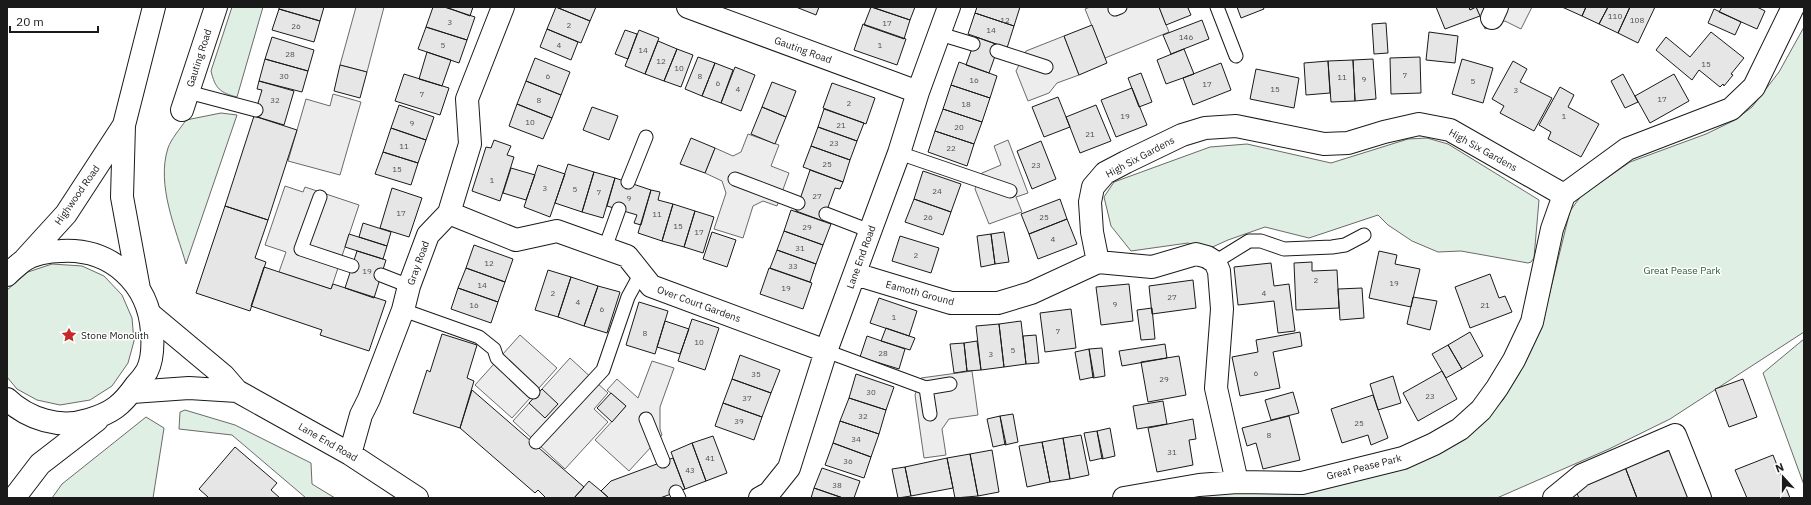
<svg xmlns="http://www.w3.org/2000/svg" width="1811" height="505" viewBox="0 0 1811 505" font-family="'IBM Plex Sans',sans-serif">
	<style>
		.green { fill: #e0efe3; stroke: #6a6a6a }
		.parking { fill: #ededed; stroke: #6a6a6a }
		.building { fill: #e6e6e6; stroke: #1a1a1a }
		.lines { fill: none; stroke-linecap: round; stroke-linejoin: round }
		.service-casing { stroke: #1a1a1a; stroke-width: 15 }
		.minor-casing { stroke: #1a1a1a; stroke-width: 24 }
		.tertiary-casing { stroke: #1a1a1a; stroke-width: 24 }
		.service { stroke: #fff; stroke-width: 13 }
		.minor { stroke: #fff; stroke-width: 22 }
		.tertiary { stroke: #fff; stroke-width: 22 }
		.labels { text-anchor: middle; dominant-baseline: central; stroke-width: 3; stroke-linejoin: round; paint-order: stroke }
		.number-label { font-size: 8px; fill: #4d4d4d }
		.street-label { font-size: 10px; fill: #1a1a1a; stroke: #fff }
		.park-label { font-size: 10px; fill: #2b5a34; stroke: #fff }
		.poi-label { font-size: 10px; fill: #1a1a1a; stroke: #fff; text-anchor: start }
	</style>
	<rect width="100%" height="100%" fill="#fff"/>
	<!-- green -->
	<path class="green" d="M232,7H263L237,97C220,93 215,88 211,71Z
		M1804,27V332L1670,419L1609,449L1497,498H1166L1310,485L1485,419L1503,400L1519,374L1541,328L1570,211L1581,196L1630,162L1706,134L1735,120L1752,107L1779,72Z
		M221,113L237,115L186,264C176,229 156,185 168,148C171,139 180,129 186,120Z
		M1427,138L1448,144L1539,200L1534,258L1531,262L1528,263L1461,251L1438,252L1412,241L1388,225L1378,215L1309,238L1265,227L1228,240L1208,249L1188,243L1131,251L1111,226L1104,197L1114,182L1210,147L1247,144L1331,163L1408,139Z
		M52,264L82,266L104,276L122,295L132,318L134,341L128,363L112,386L90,400L60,405L37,400L17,389L7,377V290L28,272Z
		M1804,339V485L1763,373Z
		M185,410L235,425L311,463L312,484L335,498H306L232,435L179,429L180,412Z
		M146,417L164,428L153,498H52L62,484Z"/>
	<!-- parking -->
	<path class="parking" d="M356,7H384L367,72L340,65Z
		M1090,7H1159L1169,32L1105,58L1085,9Z
		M1469,7H1532L1521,29L1505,21L1485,29L1476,7L1470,10Z
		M1064,36L1079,75L1057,83L1049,93L1028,101L1016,71L1026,51Z
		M333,94L361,102L340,175L288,161L306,99L330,106Z
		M748,134L779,145L771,166L789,173L777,206L763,201L753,206L743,238L714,229L726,193L722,181L705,173L715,148L733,156L741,152Z
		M1008,140L1028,193L1016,197L1022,212L989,224L975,189L982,173L1001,165L994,146Z
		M285,186L303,192L305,187L359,205L331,289L279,272L286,252L265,245Z
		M520,335L557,368L512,418L475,385Z
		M570,358L608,393L594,409L608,422L565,469L513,421Z
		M652,361L674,368L660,407V429L662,435L629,471L595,440L626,406L607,390L617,379L638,398Z
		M972,371L978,415L949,419L942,429L946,455L924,458L915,395L921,378Z"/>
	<!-- building -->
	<path class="building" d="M279,7H324L320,21L279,9Z
		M433,7H444L475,17L467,40L426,27Z
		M446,7H473L470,16Z
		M556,7H596L590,21Z
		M556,7L590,21L581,43L547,29Z
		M796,7H819L816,15Z
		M871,7L910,20L904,39L864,25Z
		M872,7H915L910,20Z
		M977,7H1020L1014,26L975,13Z
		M1159,7H1191L1188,8L1191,15L1166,25Z
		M1237,7H1263L1264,9L1241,18Z
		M1436,7H1469L1470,10L1476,7L1480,16L1445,29Z
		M1562,7H1586L1582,16Z
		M1586,7H1608L1599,24L1582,16Z
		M1608,7H1630L1618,33L1599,24Z
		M1630,7H1655L1638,43L1618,33Z
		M1722,7H1757L1765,11L1757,29L1719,12Z
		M279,9L320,21L314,42L272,30Z
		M1714,9L1741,22L1735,35L1708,23Z
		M975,13L1014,26L1007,48L968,34Z
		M1202,20L1209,39L1171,54L1163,35Z
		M1386,23L1388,53L1374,54L1372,24Z
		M863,24L906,39L897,65L854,50Z
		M1092,25L1107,63L1079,75L1064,36Z
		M426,27L467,40L459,63L418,49Z
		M547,29L578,42L571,60L540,47Z
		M625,30L637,34L628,59L615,54Z
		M639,30L659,38L645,74L625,66Z
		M1429,32L1458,36L1455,63L1426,60Z
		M1711,32L1744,58L1731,74L1733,75L1724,86L1723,84L1720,87L1699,70L1692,80L1656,50L1666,37L1690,57Z
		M272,37L314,50L308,71L265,59Z
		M976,37L999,45L989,73L966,65Z
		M658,41L677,49L664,81L645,74Z
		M677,49L693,55L681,87L664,81Z
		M1184,49L1194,74L1166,84L1157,60Z
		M427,52L451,60L442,86L419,79Z
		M698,57L715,63L702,96L685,89Z
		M1420,57L1421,93L1391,94L1390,58Z
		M535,58L570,72L561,95L526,81Z
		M265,59L308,71L302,92L259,81Z
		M1373,59L1376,99L1355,101L1353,60Z
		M1462,59L1493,68L1483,103L1452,94Z
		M1353,60L1355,101L1331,102L1328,61Z
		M1328,61L1330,93L1306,95L1304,63Z
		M1513,61L1527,69L1520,82L1552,98L1534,131L1500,113L1504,106L1492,99Z
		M959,62L997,76L990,98L951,85Z
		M715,63L733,70L721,103L702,96Z
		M1221,63L1231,90L1193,105L1183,78Z
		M340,65L367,72L360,98L334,91Z
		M735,67L755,75L741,111L721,103Z
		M1256,69L1299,78L1294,108L1250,99Z
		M1141,73L1152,102L1139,107L1128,78Z
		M404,74L449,88L440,115L395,101Z
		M1623,74L1638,102L1625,108L1611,81Z
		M1674,74L1689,101L1650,123L1635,96Z
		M259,81L294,91L284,125L254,116L262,90L257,89Z
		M526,81L561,95L552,118L517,104Z
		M772,82L796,91L786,117L762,107Z
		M832,83L875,98L866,124L823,108Z
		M951,85L990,98L982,122L943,109Z
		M1560,87L1574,95L1568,107L1599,124L1581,157L1548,139L1551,132L1539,125Z
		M1132,88L1147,125L1116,137L1101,100Z
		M1058,97L1070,127L1044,137L1032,107Z
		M517,104L552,118L543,139L509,126Z
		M399,105L434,117L426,140L391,128Z
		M1096,105L1111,141L1080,153L1066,117Z
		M592,107L618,116L609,140L583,130Z
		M762,107L786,117L775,144L751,134Z
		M824,109L864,123L857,141L818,127Z
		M943,109L982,122L974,144L935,131Z
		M254,116L297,130L268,220L225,206Z
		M818,127L857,141L850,160L811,146Z
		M391,128L426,140L418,163L383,152Z
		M935,131L974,144L967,166L928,152Z
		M691,138L715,148L705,173L680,164Z
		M494,140L511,146L507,155L514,157L500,201L472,191L486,147L491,148Z
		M1041,141L1056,179L1032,189L1017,151Z
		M811,146L850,160L843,182L803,167Z
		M383,152L418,163L411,185L375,174Z
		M568,164L594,172L582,212L555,203Z
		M538,165L565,174L550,217L524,207Z
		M511,168L535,175L526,200L503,193Z
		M810,170L843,182L840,189L835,188L823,221L796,211Z
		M923,171L961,184L951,212L914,199Z
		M594,172L615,178L603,218L582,212Z
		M615,178L651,190L641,225L634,223L637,215L607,206Z
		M392,188L422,198L409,237L380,228Z
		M651,190L660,192L658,200L673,204L662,241L638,233Z
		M914,199L951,212L943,235L905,222Z
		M1060,199L1067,219L1029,234L1021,214Z
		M673,204L695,211L684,247L662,241Z
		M225,206L268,220L255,258L266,262L250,311L196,293Z
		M791,210L831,224L823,245L784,231Z
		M695,211L714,217L703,253L684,247Z
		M1067,219L1077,244L1038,259L1029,234Z
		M363,223L391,232L387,246L359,237Z
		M784,231L823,245L816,264L777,250Z
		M712,232L736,240L727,267L703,259Z
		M1004,232L1009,262L995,264L991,234Z
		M349,234L387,246L383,259L345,247Z
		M991,234L995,264L981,267L977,236Z
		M900,236L939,248L931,273L892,261Z
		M474,245L513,259L505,282L466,268Z
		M777,250L816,264L810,282L770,268Z
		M357,251L386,260L374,298L345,288Z
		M1379,251L1397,255L1395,264L1420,269L1411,307L1369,298Z
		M1312,262V271L1337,270L1339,308L1296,310L1294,263Z
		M1271,263L1274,286L1289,284L1295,331L1278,333L1274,301L1238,305L1234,267Z
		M264,267L331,289L333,284L386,301L369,351L320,335L322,330L251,306Z
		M466,268L505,282L498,302L458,288Z
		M769,268L812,283L803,309L760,294Z
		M548,270L571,277L558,317L535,310Z
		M1490,274L1499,298L1505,296L1512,312L1470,328L1455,287Z
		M571,277L598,286L584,326L558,317Z
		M1193,280L1196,308L1152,314L1149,286Z
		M1129,284L1133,321L1101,325L1096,287Z
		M598,286L620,292L607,333L584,326Z
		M458,288L498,302L491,323L451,309Z
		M1362,288L1364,318L1340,320L1338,289Z
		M1413,297L1437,301L1430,330L1407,324Z
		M879,298L917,311L909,336L870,323Z
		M639,302L668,311L655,354L626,345Z
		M1152,308L1155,339L1141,340L1137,310Z
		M1071,309L1076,348L1045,352L1040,313Z
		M692,319L719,328L705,370L678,361Z
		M665,321L689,329L680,354L657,347Z
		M1021,321L1026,364L1004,367L999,324Z
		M999,324L1004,367L981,370L976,326Z
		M886,328L915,338L910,350L881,341Z
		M1300,332L1302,346L1273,352L1280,388L1240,396L1232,357L1258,352L1256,340Z
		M1470,332L1483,356L1462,369L1448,345Z
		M442,334L477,345L467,378L474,381L460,428L413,413L427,370L430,372Z
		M1036,335L1039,363L1026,364L1023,336Z
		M867,336L905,349L899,369L860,357Z
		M977,341L981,370L967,371L964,343Z
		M964,343L967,371L954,373L950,344Z
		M1165,344L1167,358L1122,366L1119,351Z
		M1448,345L1462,369L1446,378L1432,354Z
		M1102,348L1105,376L1093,378L1089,349Z
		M1089,349L1094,377L1080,380L1075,352Z
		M740,355L780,370L771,393L732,379Z
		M1179,356L1186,395L1148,402L1141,362Z
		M1442,371L1457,399L1418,421L1403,393Z
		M856,374L894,387L886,410L849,398Z
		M1393,376L1401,403L1378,410L1370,384Z
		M732,379L771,393L762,417L723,403Z
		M1743,379L1757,417L1729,427L1715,389Z
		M542,389L558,404L545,418L529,403Z
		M472,390L584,487L574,498H546L538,490L535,493L460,428Z
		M1293,392L1299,413L1271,420L1265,400Z
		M611,393L626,406L612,422L597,408Z
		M1373,395L1388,438L1371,445L1368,435L1342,443L1331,409Z
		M849,398L886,410L879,434L840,421Z
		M1163,401L1167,424L1137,429L1133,406Z
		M723,403L762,417L754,440L715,426Z
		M1013,414L1018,442L1005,445L1000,416Z
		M1000,416L1006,444L993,447L987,419Z
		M1289,416L1300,460L1263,469L1256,443L1247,446L1242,428Z
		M1193,419L1196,439L1189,440L1193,465L1157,472L1148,428Z
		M840,421L879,434L871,457L833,443Z
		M1110,428L1115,456L1102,459L1097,431Z
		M1097,431L1103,458L1090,461L1084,433Z
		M1081,435L1089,475L1070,479L1063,438Z
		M713,436L727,473L706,481L692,443Z
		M1063,438L1070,479L1050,482L1042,442Z
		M1042,442L1050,482L1027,487L1019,446Z
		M692,443L706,481L685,489L671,452Z
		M833,443L871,457L864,478L825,465Z
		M235,447L277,483L271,490L280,498H207L208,497L199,489Z
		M1673,449L1691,496L1687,498H1637L1625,467Z
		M992,450L999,492L978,496L970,454Z
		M970,454L978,496L955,498L947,458Z
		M1773,455L1790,498H1747L1735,470Z
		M673,458L685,489L660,498H609L601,491L611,481Z
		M947,458L953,488L911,496L905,467Z
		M905,467L911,496L898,498L892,469Z
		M1625,467L1637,498H1579L1574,487Z
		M822,468L860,481L854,498H843L814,488Z
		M589,481L601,491L609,498H574Z
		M814,488L843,498H811Z"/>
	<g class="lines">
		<defs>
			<path id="service" d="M1217,7L1236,56
				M1115,9L1120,7
				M940,34L973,44
				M997,51L1046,67
				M188,92L256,110
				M899,153L1010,191
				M735,179L798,203
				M628,182L646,137
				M320,197L301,249L352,266
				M826,214L870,231
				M605,248L619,209
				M1215,262L1249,241H1261L1284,249L1332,247L1345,245L1364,235
				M381,275L409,286
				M403,310L479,337L494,349L497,358L533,392
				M826,351L926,388
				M930,414L926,388L950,384
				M646,419L663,461
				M536,442L603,370L628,297L641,273
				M676,492L679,498"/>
			<path id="minor" d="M688,7L918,92
				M1492,18L1497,7
				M182,110L216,7
				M449,213L516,240L557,231L627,256L651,286L826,351
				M855,274L951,303H998L1031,293L1098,262
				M151,315L224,376L237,391L350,454L417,498
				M132,392L189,388L237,391
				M350,454L361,415L369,399L403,310L409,286L428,235L449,213L470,144L467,99L503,7
				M1237,482L1216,388L1222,309L1219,271L1215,262L1207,257L1196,254L1152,267L1098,262L1092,232L1090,202L1093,187L1105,173L1126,162L1182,135L1205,128L1236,126L1324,144L1348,143L1384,132L1419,124L1450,130L1564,195
				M760,498L769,493L789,468L826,351L899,153L918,92L949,7
				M1124,498L1199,485L1237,482L1302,483L1403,458L1434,444L1460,429L1481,410L1497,388L1514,360L1532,322L1552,229L1564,195L1627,149L1731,109L1754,87L1793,7
				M1554,498L1582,475L1675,435L1700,498"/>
			<path id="tertiary" d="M25,259L66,214L124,125
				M7,275C12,270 18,265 23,261C33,254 49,251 61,251C111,248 149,283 152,332C153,345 153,359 147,371C144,376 140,381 136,385C122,405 112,413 88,420C60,429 28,419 7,399
				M139,289L122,197L124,125L154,7
				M14,498L40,464L97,420"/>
		</defs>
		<!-- service casing -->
		<use href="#service" class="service-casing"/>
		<!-- minor casing -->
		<use href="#minor" class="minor-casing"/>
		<!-- tertiary casing -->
		<use href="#tertiary" class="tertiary-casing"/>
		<!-- service -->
		<use href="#service" class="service"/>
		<!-- minor -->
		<use href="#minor" class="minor"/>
		<!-- tertiary -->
		<use href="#tertiary" class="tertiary"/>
	</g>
	<!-- icons -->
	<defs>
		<symbol id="sight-bare" viewBox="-9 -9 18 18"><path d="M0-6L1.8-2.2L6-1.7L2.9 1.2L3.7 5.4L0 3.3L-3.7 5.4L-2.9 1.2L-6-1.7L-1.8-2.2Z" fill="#c62828" stroke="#fff" stroke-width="2.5" paint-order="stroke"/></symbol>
	</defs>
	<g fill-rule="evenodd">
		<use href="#sight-bare" x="58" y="324" width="22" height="22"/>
	</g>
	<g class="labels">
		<!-- number labels -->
		<g class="number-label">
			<text x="1615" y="16">110</text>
			<text x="1005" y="20">12</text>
			<text x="1637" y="20">108</text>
			<text x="450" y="22">3</text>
			<text x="887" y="23">17</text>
			<text x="569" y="25">2</text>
			<text x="296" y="26">26</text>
			<text x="991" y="30">14</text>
			<text x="1186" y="37">146</text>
			<text x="443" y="45">5</text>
			<text x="559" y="45">4</text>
			<text x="880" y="45">1</text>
			<text x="643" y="50">14</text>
			<text x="290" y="54">28</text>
			<text x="661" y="61">12</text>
			<text x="1706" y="64">15</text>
			<text x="679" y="68">10</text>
			<text x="1405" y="75">7</text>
			<text x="284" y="76">30</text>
			<text x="548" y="76">6</text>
			<text x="700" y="76">8</text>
			<text x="1342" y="77">11</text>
			<text x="1364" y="79">9</text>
			<text x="974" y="80">16</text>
			<text x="1473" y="81">5</text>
			<text x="718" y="83">6</text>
			<text x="1207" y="84">17</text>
			<text x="738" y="89">4</text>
			<text x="1275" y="89">15</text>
			<text x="1516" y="90">3</text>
			<text x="422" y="94">7</text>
			<text x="1662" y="99">17</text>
			<text x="275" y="100">32</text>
			<text x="539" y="100">8</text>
			<text x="849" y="103">2</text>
			<text x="966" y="104">18</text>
			<text x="1125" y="116">19</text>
			<text x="1564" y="116">1</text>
			<text x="530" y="122">10</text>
			<text x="412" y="123">9</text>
			<text x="841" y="125">21</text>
			<text x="959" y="127">20</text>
			<text x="1090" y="134">21</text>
			<text x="834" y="143">23</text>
			<text x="404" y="146">11</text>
			<text x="951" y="148">22</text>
			<text x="827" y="164">25</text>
			<text x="1036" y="165">23</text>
			<text x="397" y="169">15</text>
			<text x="492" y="180">1</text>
			<text x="545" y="188">3</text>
			<text x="575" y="189">5</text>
			<text x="937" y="191">24</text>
			<text x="599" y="192">7</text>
			<text x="817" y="196">27</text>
			<text x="629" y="198">9</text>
			<text x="401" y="213">17</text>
			<text x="657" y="214">11</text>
			<text x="928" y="217">26</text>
			<text x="1044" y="217">25</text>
			<text x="678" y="226">15</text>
			<text x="807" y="227">29</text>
			<text x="699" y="232">17</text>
			<text x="1053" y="239">4</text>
			<text x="800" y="248">31</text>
			<text x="916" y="255">2</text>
			<text x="489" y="263">12</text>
			<text x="793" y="266">33</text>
			<text x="367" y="271">19</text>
			<text x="1316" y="280">2</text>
			<text x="1394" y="283">19</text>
			<text x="482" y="285">14</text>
			<text x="786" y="288">19</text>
			<text x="553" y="293">2</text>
			<text x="1264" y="293">4</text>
			<text x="1172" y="297">27</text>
			<text x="578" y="302">4</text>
			<text x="1115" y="304">9</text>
			<text x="474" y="305">16</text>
			<text x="1485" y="305">21</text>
			<text x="602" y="309">6</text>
			<text x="894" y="317">1</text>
			<text x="1058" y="331">7</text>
			<text x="645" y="333">8</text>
			<text x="699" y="342">10</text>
			<text x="1013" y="350">5</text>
			<text x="883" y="353">28</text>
			<text x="991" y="354">3</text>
			<text x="1256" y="373">6</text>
			<text x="756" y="374">35</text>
			<text x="1164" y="379">29</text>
			<text x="871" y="392">30</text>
			<text x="1430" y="396">23</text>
			<text x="747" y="398">37</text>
			<text x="863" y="416">32</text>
			<text x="739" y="421">39</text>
			<text x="1359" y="423">25</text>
			<text x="1269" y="435">8</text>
			<text x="856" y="439">34</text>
			<text x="1172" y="452">31</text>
			<text x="710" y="458">41</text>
			<text x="848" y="461">36</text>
			<text x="690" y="470">43</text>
			<text x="837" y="485">38</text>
		</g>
		<!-- street labels -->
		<g class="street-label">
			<text transform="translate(803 50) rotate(20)">Gauting Road</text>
			<text transform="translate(199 58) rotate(-72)">Gauting Road</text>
			<text transform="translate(1483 150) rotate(29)">High Six Gardens</text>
			<text transform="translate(1140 157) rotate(-28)">High Six Gardens</text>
			<text transform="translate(77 195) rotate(-55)">Highwood Road</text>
			<text transform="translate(861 257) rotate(-70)">Lane End Road</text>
			<text transform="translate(418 263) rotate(-70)">Gray Road</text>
			<text transform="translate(920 293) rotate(15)">Eamoth Ground</text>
			<text transform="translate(699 304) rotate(20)">Over Court Gardens</text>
			<text transform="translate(328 442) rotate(30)">Lane End Road</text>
			<text transform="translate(1364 467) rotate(-14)">Great Pease Park</text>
		</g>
		<!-- park labels -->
		<g class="park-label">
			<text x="1682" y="270">Great Pease Park</text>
		</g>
		<!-- poi labels -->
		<g class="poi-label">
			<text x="81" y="335">Stone Monolith</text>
		</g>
	</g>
	<!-- border -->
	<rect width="1811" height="505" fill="none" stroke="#1a1a1a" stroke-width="16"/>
	<!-- north arrow -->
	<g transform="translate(1783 477) rotate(339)" stroke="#ffffff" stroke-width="3" paint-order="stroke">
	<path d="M0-3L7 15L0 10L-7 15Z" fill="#1a1a1a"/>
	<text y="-6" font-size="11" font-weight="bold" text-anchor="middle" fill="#1a1a1a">N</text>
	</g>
	<!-- scale -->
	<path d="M10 26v6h88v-6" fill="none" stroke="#1a1a1a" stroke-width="2"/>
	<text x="16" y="26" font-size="12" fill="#1a1a1a" stroke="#ffffff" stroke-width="3" paint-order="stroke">20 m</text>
</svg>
